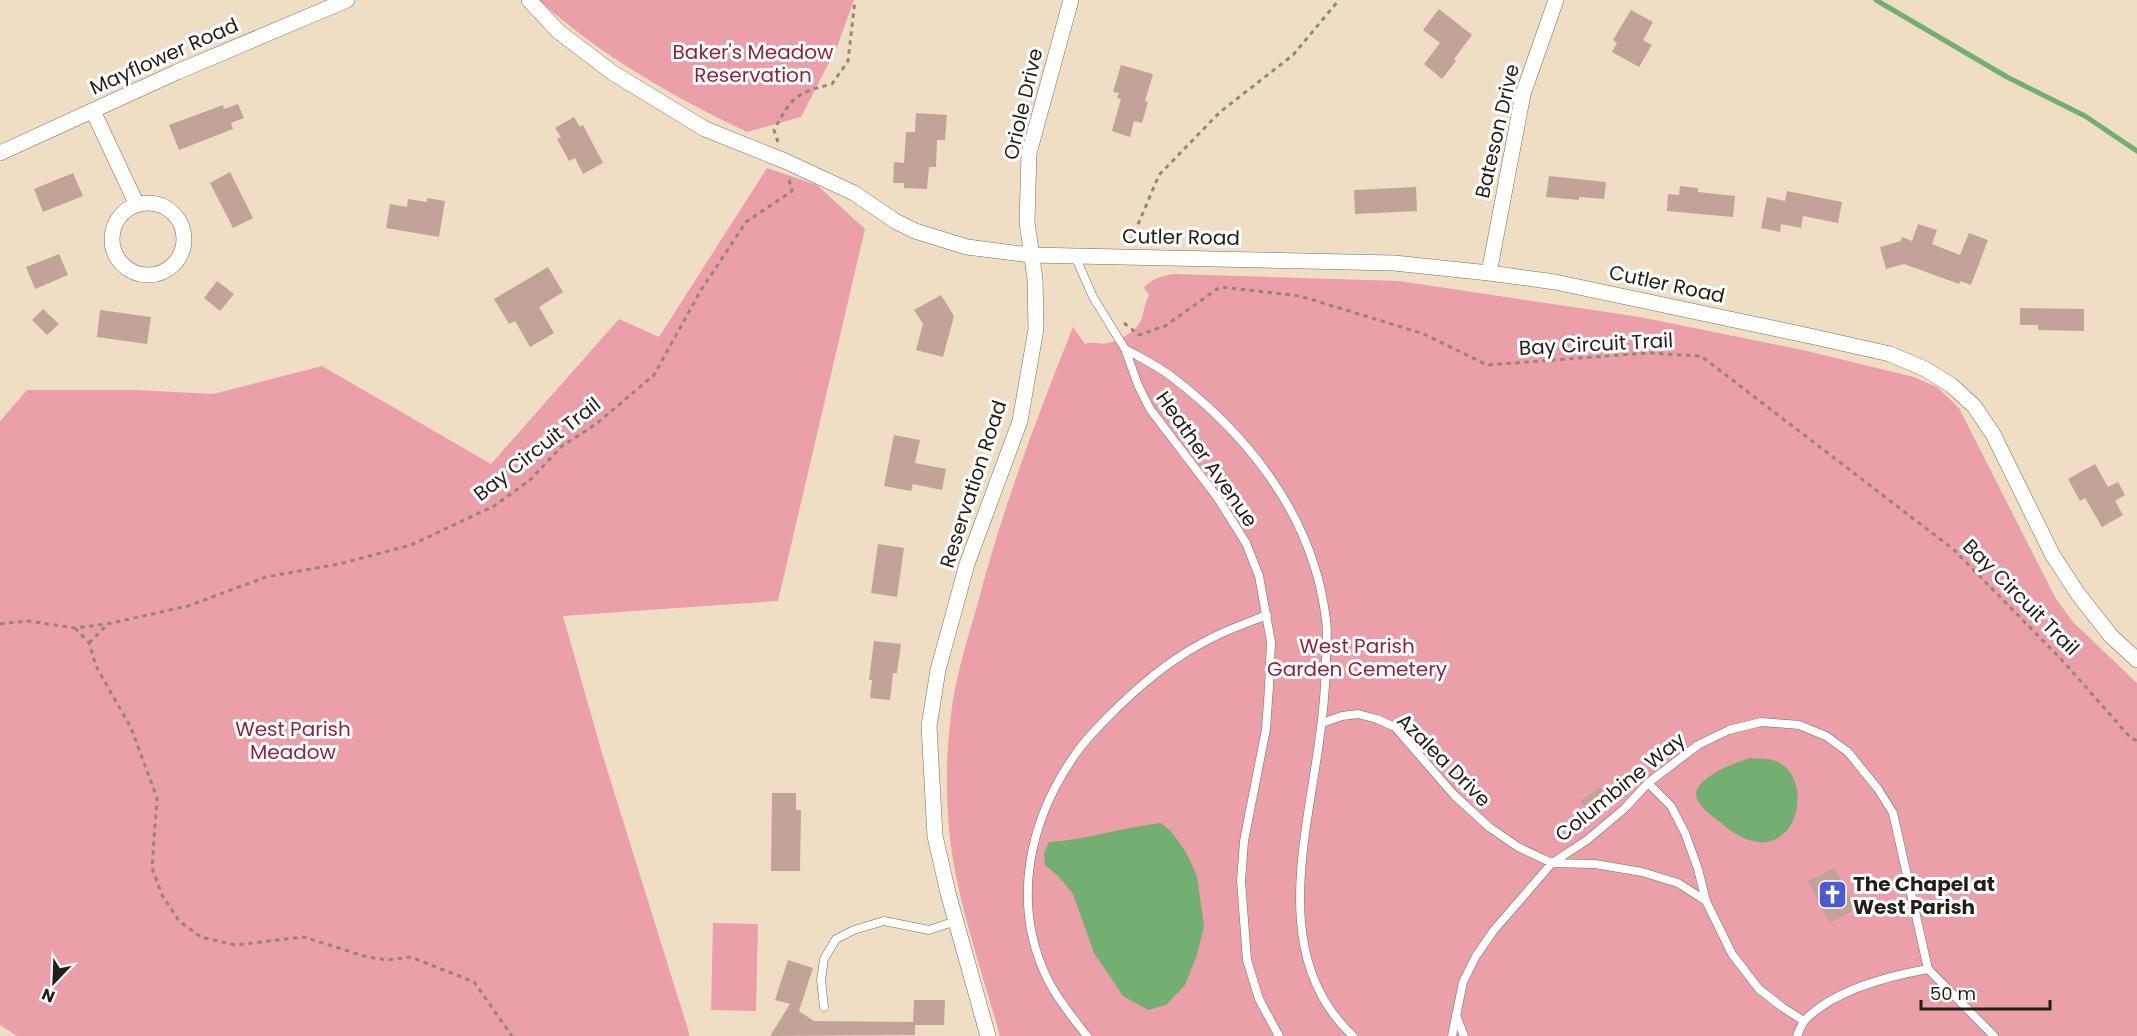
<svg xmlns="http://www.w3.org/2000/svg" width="2137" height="1036" viewBox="0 0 2137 1036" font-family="Poppins,sans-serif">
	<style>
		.green { fill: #eba0a9 }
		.water { fill: #73af71 }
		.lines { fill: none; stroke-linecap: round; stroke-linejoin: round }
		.stream { stroke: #73af71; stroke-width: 5 }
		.building { fill: #c1a497 }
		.lane-casing { stroke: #7b6c55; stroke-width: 9 }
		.street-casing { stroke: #7b6c55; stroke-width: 16 }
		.path { stroke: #948875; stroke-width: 3; stroke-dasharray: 4.5 4.5; stroke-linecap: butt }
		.lane { stroke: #fff; stroke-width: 8 }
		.street { stroke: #fff; stroke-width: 15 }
		.labels { text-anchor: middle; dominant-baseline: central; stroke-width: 6; stroke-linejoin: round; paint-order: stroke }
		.park-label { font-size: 20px; fill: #8b243c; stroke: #fff }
		.street-label { font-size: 20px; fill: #251e15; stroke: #fff }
		.poi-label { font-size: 20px; font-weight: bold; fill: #251e15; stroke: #fff; text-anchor: start }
	</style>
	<rect width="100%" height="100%" fill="#efdec4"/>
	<!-- green -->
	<path class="green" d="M539,0H854L837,47L801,117L747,132C673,97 600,55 539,0Z
		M767,168L817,185L865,229L778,601L563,616L602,753L690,1036H17L0,1025V421L27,390H137L213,394L322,366L491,464L619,319L659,337Z
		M1174,274L1399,281L1640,317L1807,351L1914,377L1937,387L1959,408L2056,599L2074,623L2137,683V1036H1000C982,971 955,896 949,829C946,795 946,759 950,725C953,685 966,644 977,606C1002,510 1036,419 1073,327L1085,344C1094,341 1100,345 1108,343C1121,340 1137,331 1142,318C1144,310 1145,303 1149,295L1144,288C1152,278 1162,276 1174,274Z
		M713,923L758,924L756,1011L711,1010Z"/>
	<!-- water -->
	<path class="water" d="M1750,758C1757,759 1767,758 1773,760C1823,776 1793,887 1720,822C1712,816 1701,808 1697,799C1689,779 1737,762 1750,758Z
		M1161,823L1171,831L1186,852L1197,876L1204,926L1197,955L1185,985L1166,1005L1148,1010L1123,996L1094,953L1073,894L1059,877L1045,865L1044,853L1049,842C1086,840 1123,827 1161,823Z"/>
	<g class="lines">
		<!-- stream -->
		<path class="stream" d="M1876,0L2007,77L2085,116L2137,151"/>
	</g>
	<!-- building -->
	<path class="building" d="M1439,9L1472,35L1454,59L1456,61L1442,79L1424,64L1440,43L1423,30Z
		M1631,10L1653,22L1643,40L1652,45L1639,67L1612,52L1617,43L1613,40Z
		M1121,65L1153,74L1145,101L1148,102L1142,123L1134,121L1130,137L1112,131L1121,99L1117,98L1119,93L1113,92Z
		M238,104L244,118L231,123L233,129L179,150L169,125L223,105L224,109Z
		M916,113L947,115L945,140H937L936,167H929L927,189L904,188V183H893L894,162L904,163L906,132H915Z
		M574,117L580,127L583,125L603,163L583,174L575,158L569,161L557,139L561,137L555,128Z
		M230,172L253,218L233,228L210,183Z
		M73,173L83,196L43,212L34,189Z
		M1549,176L1606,182L1604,199L1579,197V200L1546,197Z
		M1680,186L1698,188V192L1735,196L1733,217L1667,211L1668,194L1679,195Z
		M1416,187L1417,211L1355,214L1354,190Z
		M1787,191L1842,202L1838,223L1803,216L1801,228L1781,224L1780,232L1761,228L1767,197L1785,201Z
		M427,198L445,201L439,237L386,228L390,204L407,207L408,199L427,202Z
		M1918,224L1937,230L1932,244L1960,255L1969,233L1988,240L1971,285L1960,281L1959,284L1904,264L1886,269L1880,247L1901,241L1902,237L1912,241Z
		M59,254L68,275L35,289L26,267Z
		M548,267L563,292L539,307L554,333L530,347L515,321L509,324L494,299Z
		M217,281L234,294L220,311L204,298Z
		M941,295L954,316L943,357L916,350L923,324L914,310Z
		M2020,308L2084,309V331L2038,330V325H2020Z
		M43,309L59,324L47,335L32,320Z
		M100,310L151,317L147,344L97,337Z
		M894,435L920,440L915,463L946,469L942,490L913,484L911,491L884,486Z
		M2095,464L2108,487L2118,482L2125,495L2115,501L2123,515L2102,527L2085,498L2080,501L2068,479Z
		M878,544L904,548L897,597L871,593Z
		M874,641L901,644L897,673H893L890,700L870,698L872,680H869Z
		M1600,787L1609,799L1589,813L1580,801Z
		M772,793H796V810H801L800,871H771Z
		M1834,868L1856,909L1830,923L1808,881Z
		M788,960L813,968L799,1011L814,1021L913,1022L914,1000H945L944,1025H915V1035L770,1036L790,1004L775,1000Z"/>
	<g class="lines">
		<defs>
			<path id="lane" d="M1075,256L1093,297L1125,349L1138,385L1150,409L1217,497L1246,543L1259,576L1271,642L1269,687L1266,729L1244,841L1241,881L1247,960L1259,999L1279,1036
				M1125,349C1141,358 1158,366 1172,377C1251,437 1314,519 1326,620C1328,632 1326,644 1326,656C1326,694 1321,732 1315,769C1301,859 1277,965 1353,1036
				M1322,723L1342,716L1358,714L1377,719L1395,727L1454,795L1489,827L1518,847L1552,863L1595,864L1642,872L1678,883L1706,901
				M1648,783L1671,806L1685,833L1698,869L1706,901L1732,954L1759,989L1782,1007L1804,1021
				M1928,969L1994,1036
				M824,1007L821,980L824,959L836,939L854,930L884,921L929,930L956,921
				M1456,1015L1464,1036
				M1087,1036C1073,1018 1058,1000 1048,980C1010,903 1029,819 1077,752C1089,735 1105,720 1120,705C1146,680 1176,656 1208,640C1226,630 1247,623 1267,615
				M1452,1036L1463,982L1476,956L1494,930L1552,863L1587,840L1624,809L1648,783L1698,745L1729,730L1761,722L1799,725L1826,736L1848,752L1878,789L1893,813L1928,969
				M1797,1036C1799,1031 1802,1024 1805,1020C1834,990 1889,976 1928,969"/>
			<path id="street" d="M529,0L559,32L613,73L705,129L785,161L854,193L895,221L915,231L967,247L1030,255L1394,263L1489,273L1555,282L1810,336L1890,354L1925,369L1951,385L1974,406L1993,434L2052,554L2078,594L2111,636L2137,660
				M93,111L137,205
				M0,153L177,72L347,0
				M112 239a36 36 0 1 1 72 0a36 36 0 1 1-72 0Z
				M1489,273L1523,94L1556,0
				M988,1036L948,893L935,836L929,726L938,670L967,564L1020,421L1036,329L1035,279L1027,222L1029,153L1071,0"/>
		</defs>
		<!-- lane casing -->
		<use href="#lane" class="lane-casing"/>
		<!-- street casing -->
		<use href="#street" class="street-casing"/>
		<!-- path -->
		<path class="path" d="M778,142L774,130C792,97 795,93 832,84L848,61L855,0
			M1131,241L1159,175L1220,112L1293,55L1339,0
			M1124,323L1139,335L1165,326L1220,287L1300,296L1424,334L1487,365L1648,353L1701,356L1953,549L2061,659L2130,737L2137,741
			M0,624L28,621L75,628L107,624L188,606L266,577L339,564L411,545L494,506L530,480L562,446L596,424L654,375L701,290L746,222L792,191L789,180
			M75,628L89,643L96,666L131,728L157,798L152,868L162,895L179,921L201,937L235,945L304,937L367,957L388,960L411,957L474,982L512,1036
			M89,643L107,625"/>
		<!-- lane -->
		<use href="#lane" class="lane"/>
		<!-- street -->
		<use href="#street" class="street"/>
	</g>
	<!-- icons -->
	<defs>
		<symbol id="church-square" viewBox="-11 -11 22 22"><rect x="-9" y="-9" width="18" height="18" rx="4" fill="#4b5acf" stroke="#fff"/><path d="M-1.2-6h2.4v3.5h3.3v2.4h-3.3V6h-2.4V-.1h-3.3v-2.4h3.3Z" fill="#fff"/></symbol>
	</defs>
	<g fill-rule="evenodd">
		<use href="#church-square" x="1816" y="878" width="33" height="33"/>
	</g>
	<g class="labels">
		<!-- park labels -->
		<g class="park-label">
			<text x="753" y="52">Baker's Meadow<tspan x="753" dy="23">Reservation</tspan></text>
			<text x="1357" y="646">West Parish<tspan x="1357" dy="23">Garden Cemetery</tspan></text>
			<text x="293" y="729">West Parish<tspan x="293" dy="23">Meadow</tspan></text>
		</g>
		<!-- street labels -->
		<g class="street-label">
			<text transform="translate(164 56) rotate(-24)">Mayflower Road</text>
			<text transform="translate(1023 104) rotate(-77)">Oriole Drive</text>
			<text transform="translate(1497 131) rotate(-77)">Bateson Drive</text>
			<text transform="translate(1181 237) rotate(1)">Cutler Road</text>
			<text transform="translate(1667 284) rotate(12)">Cutler Road</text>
			<text transform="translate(1596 344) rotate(-3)">Bay Circuit Trail</text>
			<text transform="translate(537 449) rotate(-38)">Bay Circuit Trail</text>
			<text transform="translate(1207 459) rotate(55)">Heather Avenue</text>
			<text transform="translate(973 484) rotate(-72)">Reservation Road</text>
			<text transform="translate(2021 597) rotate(45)">Bay Circuit Trail</text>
			<text transform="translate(1444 760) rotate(45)">Azalea Drive</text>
			<text transform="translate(1620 787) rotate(-39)">Columbine Way</text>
		</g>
		<!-- poi labels -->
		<g class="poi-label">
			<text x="1853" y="884">The Chapel at<tspan x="1853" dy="23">West Parish</tspan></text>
		</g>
	</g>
	<!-- north arrow -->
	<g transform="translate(54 982) rotate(203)" stroke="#ffffff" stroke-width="4.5" paint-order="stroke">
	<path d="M0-4.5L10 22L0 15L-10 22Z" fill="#251e15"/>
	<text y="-9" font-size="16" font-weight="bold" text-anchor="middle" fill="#251e15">N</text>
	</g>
	<!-- scale -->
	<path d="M1921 1000v9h129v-9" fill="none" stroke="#251e15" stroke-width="3"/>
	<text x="1930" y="1000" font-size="18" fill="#251e15" stroke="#ffffff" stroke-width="4.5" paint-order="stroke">50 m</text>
</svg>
